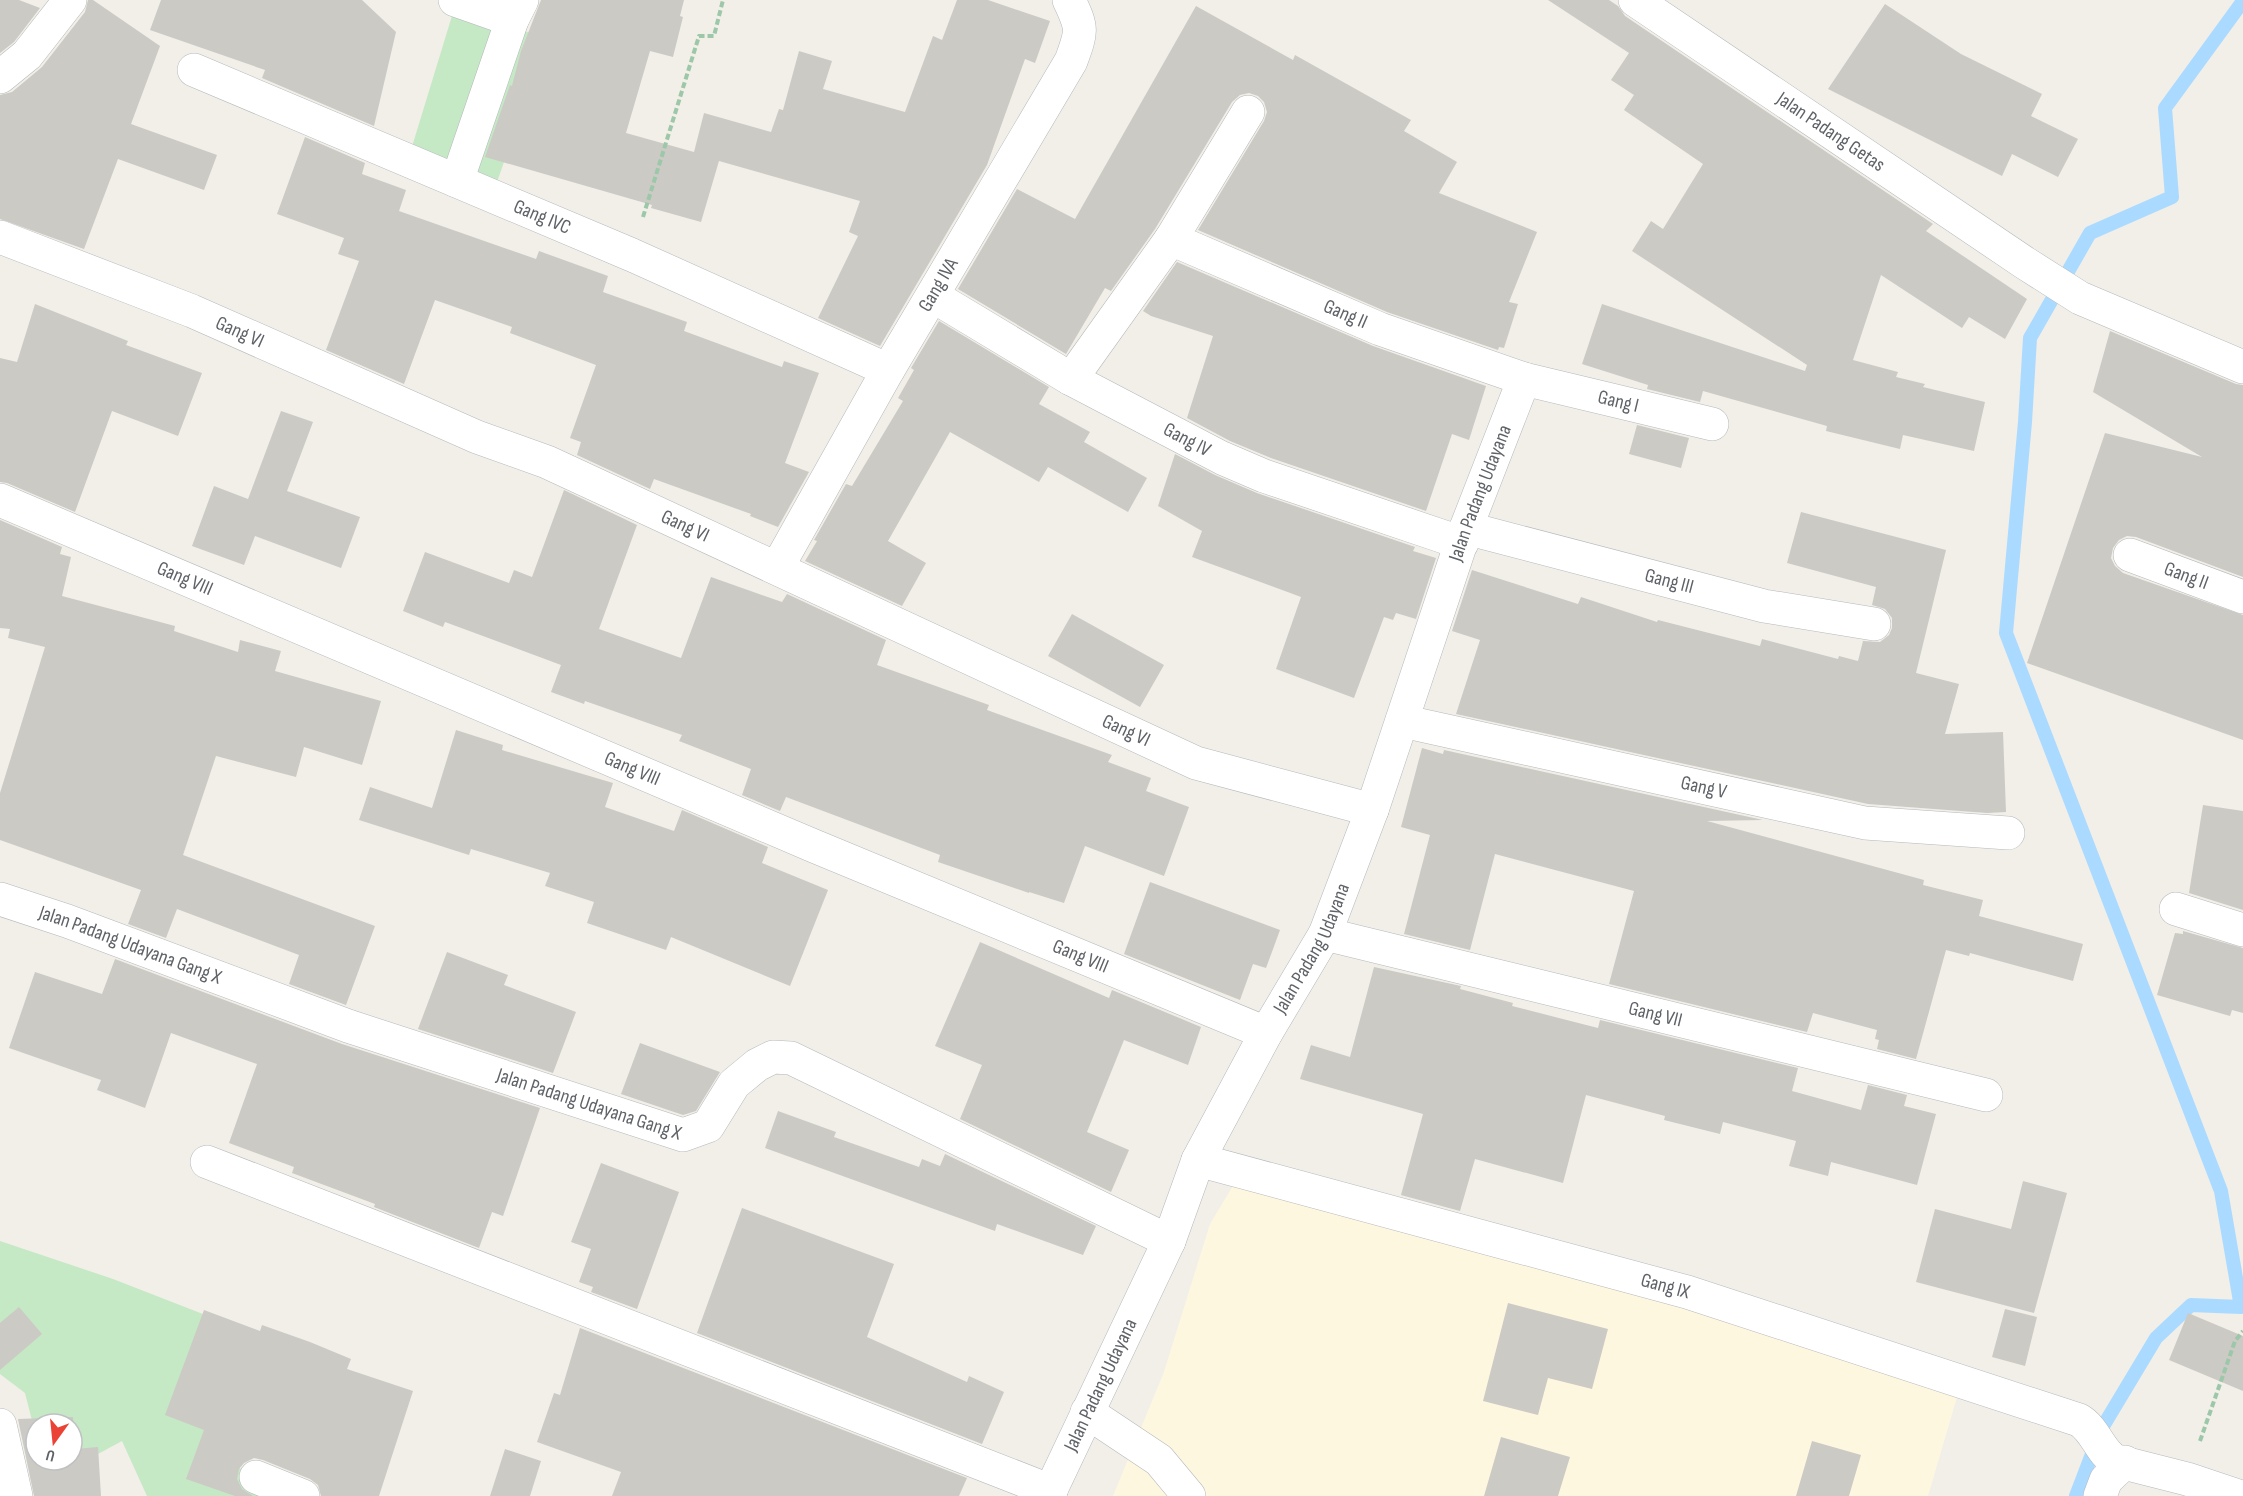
<svg xmlns="http://www.w3.org/2000/svg" width="2243" height="1496" viewBox="0 0 2243 1496" font-family="'Sofia Sans Condensed',sans-serif">
	<style>
		.commercial { fill: #fef7e0 }
		.green { fill: #c5e8c5 }
		.lines { fill: none; stroke-linecap: round; stroke-linejoin: round }
		.stream { stroke: #aadaff; stroke-width: 14 }
		.building { fill: #cccac5; fill-rule: evenodd }
		.minor-casing { stroke: #b5b8bc; stroke-width: 34 }
		.path { stroke: #9cc7a9; stroke-width: 4; stroke-dasharray: 6 3; stroke-linecap: butt }
		.minor { stroke: #fff; stroke-width: 33 }
		.labels { text-anchor: middle; dominant-baseline: central; stroke-width: 4.5; stroke-linejoin: round; paint-order: stroke }
		.street-label { font-size: 20px; fill: #5f6368; stroke: #fff }
	</style>
	<rect width="100%" height="100%" fill="#f1efe8"/>
	<!-- commercial -->
	<path class="commercial" d="M1245,1166L1962,1380L1928,1496H1113L1164,1372L1210,1224Z"/>
	<!-- green -->
	<path class="green" d="M455,6L484,14L547,40L492,196L407,163Z
		M0,1241L113,1279L249,1332L207,1453L299,1496H147L122,1441L48,1481L72,1460V1424H36V1436L25,1393L0,1374Z"/>
	<g class="lines">
		<!-- stream -->
		<path class="stream" d="M2076,1496L2102,1428L2156,1338L2191,1305L2241,1307L2221,1191L2006,633L2025,422L2030,338L2090,233L2172,197L2165,108L2243,1"/>
	</g>
	<!-- building -->
	<path class="building" d="M0,0H19L40,8L14,42L0,53Z
		M88,0H93L160,46L131,124L217,155L204,190L118,159L84,249L0,219V95L12,92L42,67L85,12Z
		M161,0H362L396,32L374,126L262,78L265,70L150,30Z
		M541,0H684L680,16L683,17L673,57L650,51L626,133L694,152L704,113L771,132L779,109L783,110L799,51L832,61L823,89L905,112L933,36L942,40L957,0H988L1050,21L1035,63L1025,59L987,165L880,346L818,318L858,236L849,232L860,201L719,161L701,222L651,208L652,205L485,157L510,85L512,86L521,51Z
		M1548,0H1609L1618,6L1625,16L1933,224L1926,231L2027,299L2005,339L1969,317L1962,328L1881,275L1853,360L1898,372L1896,377L1925,384L1923,387L1985,402L1974,451L1903,435L1900,449L1826,431L1827,426L1703,391L1700,402L1647,389L1648,385L1582,364L1602,304L1805,371L1807,365L1632,251L1651,221L1663,229L1703,164L1624,110L1634,95L1611,80L1629,53Z
		M1885,4L1961,54L2042,94L2031,116L2078,139L2058,177L2012,154L2002,176L1828,89Z
		M1196,6L1293,60L1295,55L1411,120L1404,131L1457,162L1439,193L1537,232L1509,302L1518,304L1504,348L1499,347L1498,350L1387,312L1198,230L1264,121L1267,112L1264,102L1258,96L1249,93L1240,95L1232,102L1155,229L1111,291L1105,288L1066,354L958,289L1017,189L1075,219Z
		M305,137L365,163L362,174L406,190L399,211L536,259L539,251L608,276L603,292L687,322L684,331L782,367L784,361L819,373L785,463L809,472L778,527L750,516L751,514L654,479L650,489L577,455L581,442L570,438L596,365L510,333L512,327L435,300L404,384L326,350L359,261L338,254L344,238L277,214Z
		M1177,262L1373,346L1486,386L1469,440L1452,434L1426,511L1271,458L1230,441L1187,418L1213,336L1151,316L1143,311Z
		M35,304L128,341L126,345L202,373L178,436L112,411L75,512L7,483L0,482V358L17,362Z
		M939,321L1049,387L1039,404L1090,432L1084,442L1147,478L1128,512L1048,467L1039,482L950,432L888,541L926,563L902,606L805,561L817,541L814,540L846,484L852,486L903,401L898,398L914,370L911,368Z
		M2110,331L2236,384L2243,385V577L2136,537L2127,536L2119,540L2113,548L2111,558L2115,566L2123,573L2243,615V740L2027,663L2105,433L2202,457L2093,392Z
		M281,411L313,422L287,491L360,517L341,568L255,536L244,565L192,546L214,486L248,499Z
		M1637,425L1689,438L1681,468L1629,454Z
		M1175,454L1215,475L1257,493L1415,547L1413,551L1436,558L1416,619L1396,613L1393,620L1384,617L1354,698L1276,669L1301,597L1192,557L1202,531L1158,506Z
		M564,490L637,525L599,629L681,658L711,577L782,602L787,594L886,640L877,665L989,705L987,710L1112,755L1108,762L1151,778L1146,791L1189,807L1164,876L1085,846L1064,903L1029,892V893L938,862L940,855L786,797L780,811L742,795L751,769L679,741L682,735L585,701L584,704L551,692L561,665L445,622L443,627L403,611L425,552L509,583L514,570L532,577Z
		M1801,512L1946,550L1916,673L1959,684L1945,734L2003,732L2006,812L1987,813L1868,804L1456,714L1480,640L1452,631L1472,570L1578,604L1581,597L1657,622L1658,620L1760,646L1762,639L1838,659L1839,656L1858,661L1863,641L1880,642L1889,635L1892,628V618L1885,609L1872,605L1876,587L1787,563Z
		M0,520L62,547L60,554L71,557L62,596L175,626L174,631L238,652L240,640L281,651L275,671L381,701L362,765L304,747L296,777L216,756L183,855L375,926L346,1005L289,984L299,955L177,909L166,938L128,924L141,890L0,840V793L45,647L8,638L10,629L0,628Z
		M1072,614L1164,665L1140,707L1048,656Z
		M456,730L503,745L502,750L613,783L605,807L674,831L682,810L768,847L762,863L828,890L790,986L671,937L666,950L587,923L594,902L545,886L550,873L471,849L469,855L359,820L370,787L432,808Z
		M1422,748L1443,754L1444,750L1763,820L1707,821L1924,880L1923,885L1983,900L1979,916L2083,944L2073,981L1970,953L1969,956L1946,950L1916,1059L1877,1049L1879,1040L1875,1039L1877,1030L1813,1013L1807,1032L1609,984L1634,891L1495,854L1470,950L1404,934L1430,835L1401,827Z
		M2203,805L2243,811V910L2189,893Z
		M1150,882L1280,930L1266,968L1253,964L1240,1000L1124,954Z
		M2183,931L2243,948V1013L2232,1010L2230,1016L2157,995L2175,933L2183,934Z
		M980,942L1109,998L1112,990L1201,1027L1188,1065L1124,1040L1087,1132L1129,1150L1111,1192L960,1119L982,1065L935,1046Z
		M447,952L508,975L504,985L576,1012L553,1073L418,1029Z
		M115,959L342,1044L540,1108L503,1216L492,1212L479,1248L374,1207L375,1204L292,1173L294,1167L229,1143L257,1064L171,1033L145,1108L97,1090L101,1080L9,1048L35,972L102,994Z
		M1374,967L1461,986L1460,989L1513,1003L1512,1006L1598,1028L1600,1020L1798,1068L1792,1091L1861,1110L1868,1085L1907,1095L1904,1106L1936,1114L1917,1185L1831,1162L1828,1176L1789,1166L1796,1141L1723,1122L1720,1134L1664,1120L1665,1116L1586,1095L1563,1183L1475,1159L1460,1211L1401,1195L1423,1114L1300,1079L1311,1045L1350,1057Z
		M640,1043L720,1072L696,1111L683,1115L621,1094Z
		M778,1111L836,1132L834,1137L919,1167L922,1159L940,1166L945,1154L1096,1226L1083,1255L997,1224L995,1231L765,1148Z
		M601,1163L679,1192L637,1309L591,1292L593,1287L579,1282L591,1249L571,1242Z
		M2023,1181L2067,1193L2034,1313L1916,1282L1935,1209L2011,1229Z
		M742,1208L894,1264L867,1337L967,1382L969,1376L1004,1392L982,1444L697,1333Z
		M1508,1303L1608,1329L1592,1389L1548,1378L1538,1415L1483,1401Z
		M19,1307L42,1334L0,1370V1323Z
		M2005,1309L2037,1317L2025,1366L1992,1357Z
		M204,1310L260,1331L262,1325L310,1342L351,1359L347,1369L413,1391L379,1496H321L318,1485L310,1479L263,1460L254,1458L244,1463L239,1469L237,1479L242,1489L253,1496H235L186,1479L204,1430L165,1415Z
		M2188,1313L2243,1336V1391L2169,1360Z
		M580,1328L967,1478L959,1496H612L621,1472L537,1442L554,1393L560,1395Z
		M73,1417L75,1449L98,1447L101,1496H34L18,1419ZM36,1424H72V1460H36Z
		M1501,1437L1570,1457L1558,1496H1484Z
		M1812,1441L1861,1455L1849,1496H1796Z
		M505,1449L541,1461L530,1496H490Z"/>
	<g class="lines">
		<defs>
			<g id="minor">
				<path d="M455,0L512,20"/>
				<path id="s1" d="M1635,0L2025,263L2080,298L2243,367"/>
				<path id="s2" d="M194,70L632,255L888,370"/>
				<path d="M0,77L27,55L70,0"/>
				<path d="M457,181L512,20L522,0"/>
				<path id="s3" d="M0,237L192,311L477,437L547,462L1196,763L1372,810"/>
				<path id="s4" d="M1171,239L1380,329L1524,379L1712,424"/>
				<path id="s5" d="M933,296L1071,379L1222,458L1264,476L1462,543"/>
				<path d="M1071,379L1171,239L1248,112"/>
				<path id="s6" d="M0,500L814,846L1266,1033"/>
				<path id="s7" d="M1466,528L1764,606L1874,624"/>
				<path id="s8" d="M2130,555L2243,597"/>
				<path id="s9" d="M777,568L888,370L1071,61C1082,31 1083,29 1069,0"/>
				<path id="s10" d="M1402,721L1865,823L2008,833"/>
				<path id="s11" d="M0,899L67,921L348,1026L683,1135L708,1126L734,1084L757,1065L773,1057L791,1058L1169,1241"/>
				<path d="M2176,909L2243,930"/>
				<path id="s12" d="M1325,934L1986,1095"/>
				<path id="s13" d="M1198,1160L1687,1292L2079,1420C2096,1430 2100,1453 2116,1461L2187,1479L2238,1496"/>
				<path d="M207,1162L1051,1491"/>
				<path d="M1087,1412L1159,1460L1189,1496"/>
				<path d="M0,1425L16,1496"/>
				<path d="M256,1477L303,1496"/>
				<path id="s14" d="M1048,1496L1169,1241L1198,1160L1266,1033L1325,934L1372,810L1466,528L1524,379"/>
				<path d="M2100,1496L2106,1480L2125,1462"/>
			</g>
		</defs>
		<!-- minor casing -->
		<use href="#minor" class="minor-casing"/>
		<!-- path -->
		<path class="path" d="M643,217L699,36H714L723,0
			M2200,1441L2235,1341L2243,1331"/>
		<!-- minor -->
		<use href="#minor" class="minor"/>
	</g>
	<g class="labels">
		<!-- street labels -->
		<g class="street-label">
			<text stroke="none"><textPath href="#s1" startOffset="236">Jalan Padang Getas</textPath></text>
			<text stroke="none"><textPath href="#s2" startOffset="378">Gang IVC</textPath></text>
			<text stroke="none"><textPath href="#s9" startOffset="326">Gang IVA</textPath></text>
			<text stroke="none"><textPath href="#s4" startOffset="190">Gang II</textPath></text>
			<text stroke="none"><textPath href="#s3" startOffset="258">Gang VI</textPath></text>
			<text stroke="none"><textPath href="#s4" startOffset="477">Gang I</textPath></text>
			<text stroke="none"><textPath href="#s5" startOffset="292">Gang IV</textPath></text>
			<text stroke="none"><textPath href="#s14" startOffset="1095">Jalan Padang Udayana</textPath></text>
			<text stroke="none"><textPath href="#s3" startOffset="744">Gang VI</textPath></text>
			<text stroke="none"><textPath href="#s8" startOffset="60">Gang II</textPath></text>
			<text stroke="none"><textPath href="#s6" startOffset="201">Gang VIII</textPath></text>
			<text stroke="none"><textPath href="#s7" startOffset="210">Gang III</textPath></text>
			<text stroke="none"><textPath href="#s3" startOffset="1230">Gang VI</textPath></text>
			<text stroke="none"><textPath href="#s6" startOffset="687">Gang VIII</textPath></text>
			<text stroke="none"><textPath href="#s10" startOffset="309">Gang V</textPath></text>
			<text stroke="none"><textPath href="#s11" startOffset="138">Jalan Padang Udayana Gang X</textPath></text>
			<text stroke="none"><textPath href="#s14" startOffset="609">Jalan Padang Udayana</textPath></text>
			<text stroke="none"><textPath href="#s6" startOffset="1173">Gang VIII</textPath></text>
			<text stroke="none"><textPath href="#s12" startOffset="340">Gang VII</textPath></text>
			<text stroke="none"><textPath href="#s11" startOffset="624">Jalan Padang Udayana Gang X</textPath></text>
			<text stroke="none"><textPath href="#s13" startOffset="484">Gang IX</textPath></text>
			<text stroke="none"><textPath href="#s14" startOffset="123">Jalan Padang Udayana</textPath></text>
		</g>
	</g>
	<!-- north arrow -->
	<g transform="translate(54 1442) rotate(195)"><circle r="28" fill="#ffffff" stroke="#bfc1c3" stroke-width="1.5"/>
	<path d="M0-4.5L10 22L0 15L-10 22Z" fill="#ea4335"/>
	<text y="-9" font-size="16" font-weight="bold" text-anchor="middle" fill="#5f6368">U</text>
	</g>
</svg>
